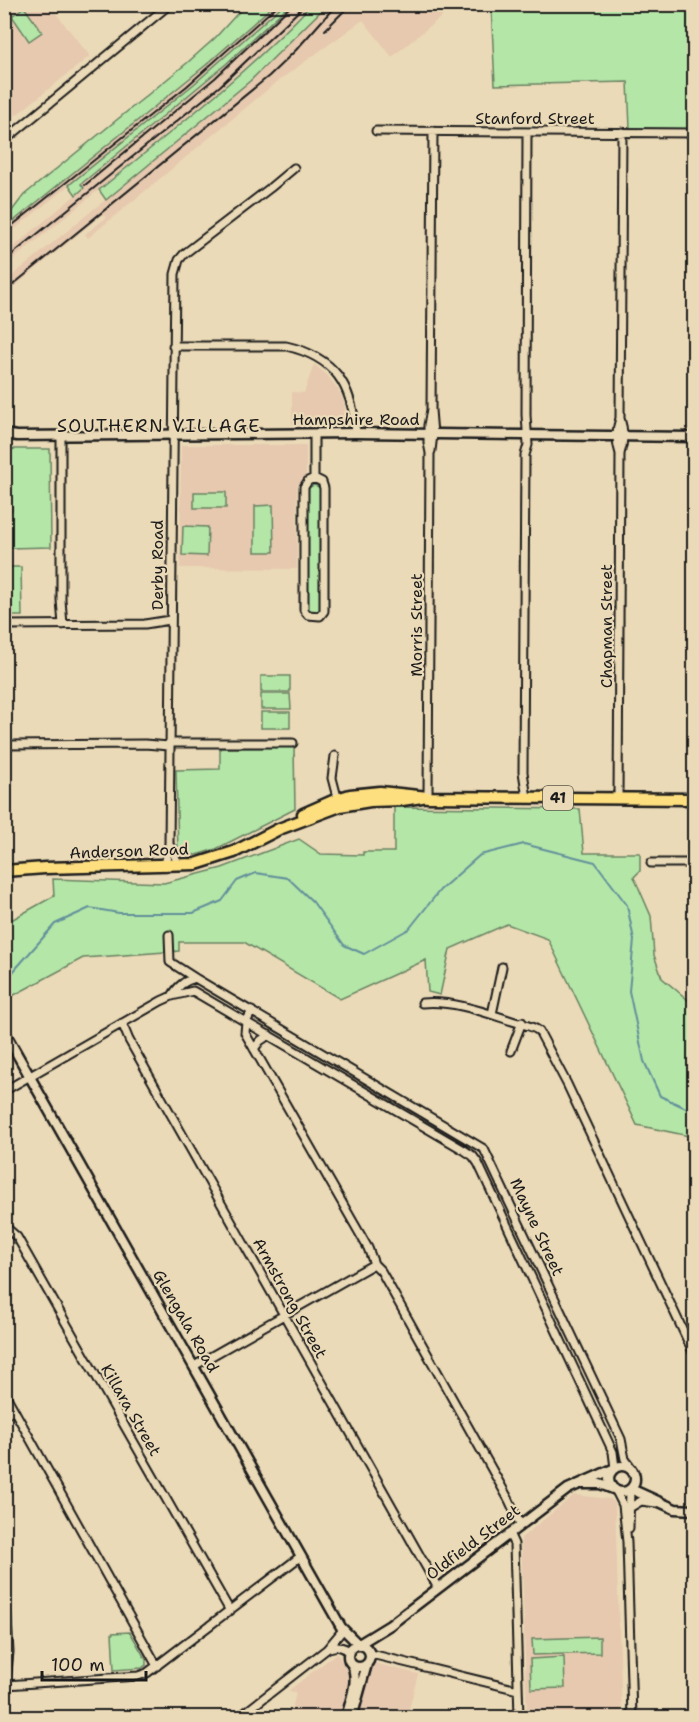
<svg xmlns="http://www.w3.org/2000/svg" width="699" height="1722" viewBox="0 0 699 1722" font-family="'Shantell Sans',sans-serif">
	<style>
		.built { fill: #e6c9af }
		.green { fill: #b4e6a7; stroke: #688162; stroke-width: 1.5 }
		.lines { fill: none; stroke-linecap: round; stroke-linejoin: round }
		.stream { stroke: #62909b; stroke-width: 2 }
		.minor-casing { stroke: #1c1c1c; stroke-width: 11 }
		.tertiary-casing { stroke: #1c1c1c; stroke-width: 13 }
		.primary-casing { stroke: #1c1c1c; stroke-width: 15 }
		.minor { stroke: #ebdab7; stroke-width: 7 }
		.tertiary { stroke: #ebdab7; stroke-width: 8 }
		.primary { stroke: #fedf80; stroke-width: 10 }
		.rail { stroke: #1c1c1c; stroke-width: 2 }
		.labels { text-anchor: middle; dominant-baseline: central; stroke-width: 4.5; stroke-linejoin: round; paint-order: stroke }
		.shield { fill: #ebdab7; stroke: #5a554a; stroke-width: 1.5 }
		.shield-label { font-size: 15px; font-weight: bold; fill: #1c1c1c }
		.street-label { font-size: 16px; fill: #1c1c1c; stroke: #ebdab7 }
		.neighbourhood-label { font-size: 18px; letter-spacing: 1.5px; fill: #1c1c1c; stroke: #ebdab7 }
	</style>
	<rect width="100%" height="100%" fill="#ebdab7"/>
	<filter id="ink" filterUnits="userSpaceOnUse"><feTurbulence type="fractalNoise" baseFrequency=".0167" numOctaves="2"/><feDisplacementMap in="SourceGraphic" scale="12" xChannelSelector="R" yChannelSelector="G"/><feConvolveMatrix kernelMatrix="1 2 1 2 8 2 1 2 1" color-interpolation-filters="sRGB"/></filter>
	<g filter="url(#ink)">
		<!-- built -->
		<path class="built" d="M24,5H49L90,56L5,124L4,15H11Z
			M274,5H283L194,84L5,237V228L206,65Z
			M286,5H311L267,48L207,102L5,266V254L84,188L81,184L226,64L287,7Z
			M327,5H456L392,57L363,20L278,81L88,238L85,234L106,218L103,214L5,294V282L250,81Z
			M314,364L327,375L338,389L344,402L347,424H292V392L304,393Z
			M181,445H306V475L297,486V569L180,568Z
			M574,1495L611,1499L615,1503L622,1717H527L521,1538Z
			M337,1653L346,1669L350,1667L363,1669L374,1663L418,1674L407,1717H290L296,1693L288,1691Z"/>
		<!-- green -->
		<path class="green" d="M246,4L274,5L206,65L5,228V220L24,195L187,63L215,38Z
			M283,5L288,6L226,64L81,184L84,188L76,195L69,185L194,84Z
			M311,5H327L250,81L106,200L99,190C172,131 247,73 311,5Z
			M491,5H694V129L630,128L628,82L495,85Z
			M24,7L42,32L29,41L12,16Z
			M15,449H50L51,547L8,548L7,515L12,510V505L5,503V451Z
			M314,485L319,487L321,491L320,609L318,613L311,614L307,609V491L310,487Z
			M194,492H226V508H194Z
			M273,505L274,552H255V506Z
			M183,526L208,527L207,556L182,555Z
			M7,567H21L22,616H8Z
			M261,676H290V692H261Z
			M261,694H290L291,709H261Z
			M261,712H290V728H261Z
			M294,747L295,809L216,849L196,855L178,853L176,770L220,769V748Z
			M394,807L580,809L584,853H640V871L634,877L651,916L654,955L662,978L694,1005V1137L637,1125L548,939L507,924L450,949L440,995L428,992L426,960L340,999L244,942H179V951L83,958L5,1000L4,924L54,896L53,879L164,883L222,868L299,839L321,854L363,855V852H394Z
			M130,1632L146,1660V1665L142,1668L114,1670L112,1633Z
			M600,1637V1653L533,1655L532,1639Z
			M564,1657L565,1688L531,1689L530,1659Z"/>
		<g class="lines">
			<!-- stream -->
			<path class="stream" d="M4,978L12,973L55,924L90,908L119,913H193L222,901L237,881L256,873L288,878L313,902L344,945L364,954L409,929L440,890L480,855L524,844L595,862L627,905L634,940L629,991L644,1061L660,1096L688,1109L694,1110"/>
			<defs>
				<path id="minor" d="M4,5L7,4
					M376,131L694,133
					M4,141L170,4
					M173,346H286C335,357 352,385 356,433
					M314,434V478
					M61,435V600L63,625
					M431,451L433,434L431,410L433,131
					M620,454C616,442 616,430 620,418L622,132
					M314,478L322,482L324,488V611L320,616L308,615L304,610V487L308,481Z
					M4,625L145,624L170,620
					M169,743H293
					M4,745L145,744L169,746
					M335,756L332,778L338,801
					M428,797L430,453L428,443V425L431,410
					M527,798L523,772L525,455L528,445L526,415L527,132
					M618,799L620,454C624,442 624,430 620,418
					M169,844L179,865
					M651,863H694
					M165,866L169,844L175,274L179,260L184,254L270,188L294,168
					M169,935L170,962L195,978
					M172,996C178,986 184,981 195,978L484,1149L621,1439L625,1459L633,1470
					M422,1003C452,1000 484,1012 512,1021C521,1024 531,1025 539,1031L567,1084L694,1354
					M252,1011L246,1022L245,1033L368,1248L374,1264L381,1271L509,1500L520,1524
					M492,1014L502,967
					M122,1023L129,1040L438,1588
					M254,1049L260,1041L269,1035
					M511,1051L522,1022
					M4,1091L161,1001L172,996L193,991L464,1150L473,1156L478,1163L613,1452L615,1468
					M4,1228L9,1230L17,1237L230,1611
					M194,1366L374,1264
					M4,1392L157,1666
					M4,1415L14,1410
					M615,1489L623,1505L627,1542L632,1718
					M631,1507L641,1501L656,1503
					M629,1528L630,1490
					M509,1533L514,1544L519,1718
					M4,1570L9,1652L4,1700
					M329,1648L338,1646L346,1649
					M371,1654L518,1690
					M6,1685L138,1676L147,1673L301,1556
					M238,1718L327,1649L342,1631
					M684,1718L694,1715"/>
				<path id="tertiary" d="M4,434L17,436L356,433L694,437
					M4,1031L341,1627L358,1644
					M609 1479a13 13 0 1 1 26 0a13 13 0 1 1-26 0Z
					M582,1484H600L613,1489
					M631,1489L675,1509L694,1510
					M359,1644L390,1625L568,1489L613,1469
					M348 1656a11 11 0 1 1 22 0a11 11 0 1 1-22 0Z
					M346,1718C350,1700 360,1680 351,1663
					M352,1718L367,1664"/>
				<path id="primary" d="M303,814L337,799L350,795L380,792L428,797L694,799
					M4,871L45,868L196,864L234,852L279,829L340,806L370,801L402,800L422,797"/>
			</defs>
			<!-- minor casing -->
			<use href="#minor" class="minor-casing"/>
			<!-- tertiary casing -->
			<use href="#tertiary" class="tertiary-casing"/>
			<!-- primary casing -->
			<use href="#primary" class="primary-casing"/>
			<!-- minor -->
			<use href="#minor" class="minor"/>
			<!-- tertiary -->
			<use href="#tertiary" class="tertiary"/>
			<!-- primary -->
			<use href="#primary" class="primary"/>
			<!-- rail -->
			<path class="rail" d="M325,30L351,4
				M85,185L215,78L293,4
				M4,232L187,86L279,4
				M4,261L220,86L306,4
				M4,292L269,76L296,50L337,4"/>
		</g>
	</g>
	<g class="labels">
		<!-- shield labels -->
		<rect class="shield" x="543" y="786" width="30" height="24" rx="4.5"/>
		<g class="shield-label">
			<text x="558" y="798">41</text>
		</g>
		<!-- street labels -->
		<g class="street-label">
			<text x="535" y="118">Stanford Street</text>
			<text x="356" y="419">Hampshire Road</text>
			<text transform="translate(157 565) rotate(-90)">Derby Road</text>
			<text transform="translate(416 625) rotate(-90)">Morris Street</text>
			<text transform="translate(606 626) rotate(-90)">Chapman Street</text>
			<text transform="translate(129 851) rotate(-2)">Anderson Road</text>
			<text transform="translate(537 1227) rotate(65)">Mayne Street</text>
			<text transform="translate(290 1298) rotate(61)">Armstrong Street</text>
			<text transform="translate(186 1321) rotate(60)">Glengala Road</text>
			<text transform="translate(131 1410) rotate(60)">Killara Street</text>
			<text transform="translate(473 1542) rotate(-37)">Oldfield Street</text>
		</g>
		<!-- neighbourhood labels -->
		<g class="neighbourhood-label">
			<text x="159" y="426">SOUTHERN VILLAGE</text>
		</g>
	</g>
	<!-- margin -->
	<rect width="699" height="1722" fill="none" stroke="#ebdab7" stroke-width="24"/>
	<rect x="12" y="12" width="675" height="1698" fill="none" stroke="#1c1c1c" stroke-width="2" filter="url(#ink)"/>
	<!-- scale -->
	<path d="M42 1671v9h104v-9" fill="none" stroke="#1c1c1c" stroke-width="3"/>
	<text x="51" y="1671" font-size="18" fill="#1c1c1c" stroke="#ebdab7" stroke-width="4.5" paint-order="stroke">100 m</text>
</svg>
